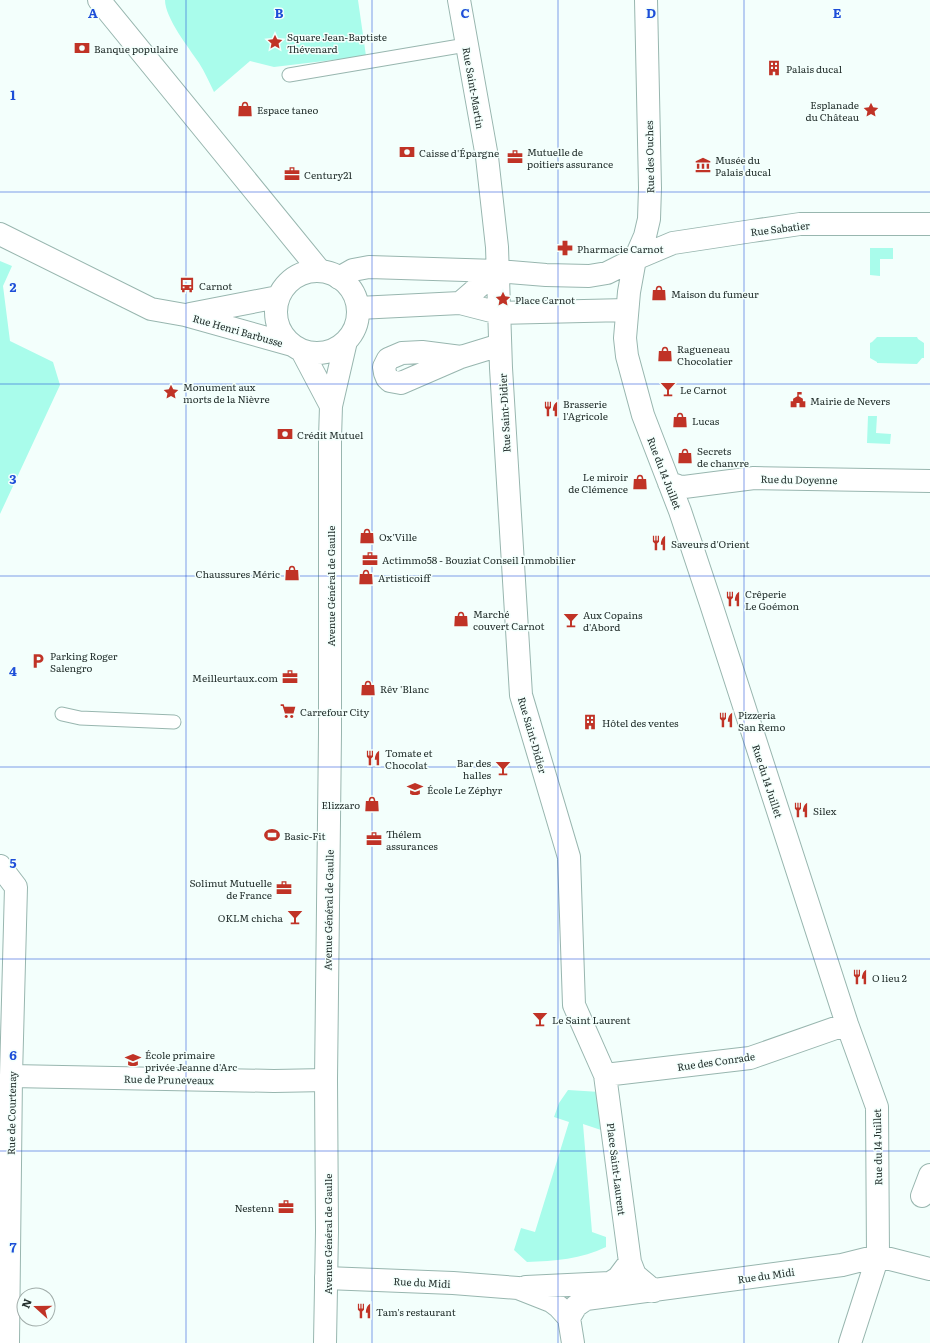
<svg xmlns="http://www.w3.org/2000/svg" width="930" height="1343" viewBox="0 0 930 1343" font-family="Literata,serif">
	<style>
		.green { fill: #a9fceb }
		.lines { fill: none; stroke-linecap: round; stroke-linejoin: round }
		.lane-casing { stroke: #98b6af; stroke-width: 15 }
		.street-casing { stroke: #98b6af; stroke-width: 24 }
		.secondary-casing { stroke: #98b6af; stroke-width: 24 }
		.lane { stroke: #fff; stroke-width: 13 }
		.street { stroke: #fff; stroke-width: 22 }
		.secondary { stroke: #fff; stroke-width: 22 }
		.grid { fill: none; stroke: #1d4ed8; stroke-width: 1; stroke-opacity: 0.55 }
		.labels { text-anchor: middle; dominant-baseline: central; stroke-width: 3; stroke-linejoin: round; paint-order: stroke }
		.poi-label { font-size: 10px; fill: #24302d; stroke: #f3fffc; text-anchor: start }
		.street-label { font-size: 10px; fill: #24302d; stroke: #f3fffc }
		.grid-label { font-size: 13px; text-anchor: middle; font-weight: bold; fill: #1d4ed8; stroke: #f3fffc; stroke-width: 3; stroke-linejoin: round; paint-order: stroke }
	</style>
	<rect width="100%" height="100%" fill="#f3fffc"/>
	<!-- green -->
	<path class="green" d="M165,0H358L366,56L274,67L250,61L214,92C209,82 205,72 199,63C189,48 165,18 165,0Z
		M870,248H893V259H880V276L870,275Z
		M0,261L12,266L3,286L10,341L53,362L60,385L0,514Z
		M877,337H917L918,339L924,343V358H922L917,364L877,363V362L870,358V343L872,342Z
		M868,416H877L876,433L891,434L890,444L867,443Z
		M568,1090L600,1092L607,1132L583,1124L592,1232L606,1237V1247C582,1259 554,1261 527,1262L514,1250L521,1228L535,1232L569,1122L554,1117L559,1103Z"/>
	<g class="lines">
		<defs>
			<path id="lane" d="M289,75L466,45
				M62,714L80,718L174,722"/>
			<path id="street" d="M99,0L320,271
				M459,0L487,157L497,247L501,368L521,695L569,857L574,1005L605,1075L630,1262L635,1275L654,1291
				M646,0L650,188L649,219L645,236L635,259L629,292L625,338L627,356L643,415L680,511L711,604L847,1024L877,1107L878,1256L850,1343
				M339,278L353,270L369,267L497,271L546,275L589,276L607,273L635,259L673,243L752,231L800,224H930
				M460,303L497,271
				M358,308L460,303L499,313L627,310
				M461,357L422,352L402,353L388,359L384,367L385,373L387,378L390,381L401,383L461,357L500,345
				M669,483L678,486L684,487L754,478L930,481
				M0,866L16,887L11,1076L8,1343
				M605,1075L750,1058L847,1024
				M11,1076L274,1081L326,1080
				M922,1196L930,1175
				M326,1278L453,1283L518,1288L551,1301L559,1307L569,1318
				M526,1287L610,1283L618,1278L630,1262
				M569,1318L576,1306L586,1299L842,1265L878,1256L930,1269
				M569,1318L573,1343"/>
			<path id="secondary" d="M0,234L151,309L185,315L292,345
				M276 312a41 41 0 1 1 82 0a41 41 0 1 1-82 0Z
				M190,314L278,297
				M302,351L331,406
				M325,1343L327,1231L326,1080L330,733V438L331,406L346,341"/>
		</defs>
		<!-- lane casing -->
		<use href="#lane" class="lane-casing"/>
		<!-- street casing -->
		<use href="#street" class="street-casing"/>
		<!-- secondary casing -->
		<use href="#secondary" class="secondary-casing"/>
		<!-- lane -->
		<use href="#lane" class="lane"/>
		<!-- street -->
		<use href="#street" class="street"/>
		<!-- secondary -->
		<use href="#secondary" class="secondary"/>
	</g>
	<!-- grid -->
	<path class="grid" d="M186,0V1343M372,0V1343M558,0V1343M744,0V1343M0,192H930M0,384H930M0,576H930M0,767H930M0,959H930M0,1151H930"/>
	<!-- icons -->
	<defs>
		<symbol id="sight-bare" viewBox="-9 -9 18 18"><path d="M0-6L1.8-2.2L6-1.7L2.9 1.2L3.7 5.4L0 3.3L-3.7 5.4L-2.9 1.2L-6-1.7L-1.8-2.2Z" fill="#c03326" stroke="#f3fffc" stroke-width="2.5" paint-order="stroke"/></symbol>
		<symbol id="bank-bare" viewBox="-9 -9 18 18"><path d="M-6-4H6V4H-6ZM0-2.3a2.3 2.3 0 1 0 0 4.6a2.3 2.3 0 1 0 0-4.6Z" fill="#c03326" stroke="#f3fffc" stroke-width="2.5" paint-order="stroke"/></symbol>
		<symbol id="building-bare" viewBox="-9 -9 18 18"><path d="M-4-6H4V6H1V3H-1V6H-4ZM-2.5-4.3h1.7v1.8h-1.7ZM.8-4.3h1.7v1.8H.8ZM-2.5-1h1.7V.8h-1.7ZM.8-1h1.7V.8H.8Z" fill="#c03326" stroke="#f3fffc" stroke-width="2.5" paint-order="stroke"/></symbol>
		<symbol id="shop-bare" viewBox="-9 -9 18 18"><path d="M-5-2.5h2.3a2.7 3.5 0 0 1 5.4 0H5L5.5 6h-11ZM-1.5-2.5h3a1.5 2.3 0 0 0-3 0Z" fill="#c03326" stroke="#f3fffc" stroke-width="2.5" paint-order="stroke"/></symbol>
		<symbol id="office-bare" viewBox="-9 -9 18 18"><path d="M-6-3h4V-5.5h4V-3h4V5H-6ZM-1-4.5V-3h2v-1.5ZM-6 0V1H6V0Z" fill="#c03326" stroke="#f3fffc" stroke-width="2.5" paint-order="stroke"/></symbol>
		<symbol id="museum-bare" viewBox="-9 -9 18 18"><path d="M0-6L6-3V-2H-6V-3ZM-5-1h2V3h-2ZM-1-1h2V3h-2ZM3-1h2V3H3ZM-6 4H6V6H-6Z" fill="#c03326" stroke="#f3fffc" stroke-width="2.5" paint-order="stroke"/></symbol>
		<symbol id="pharmacy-bare" viewBox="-9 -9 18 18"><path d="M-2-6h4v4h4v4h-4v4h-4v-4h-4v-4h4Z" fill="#c03326" stroke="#f3fffc" stroke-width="2.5" paint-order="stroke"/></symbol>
		<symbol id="bus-bare" viewBox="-9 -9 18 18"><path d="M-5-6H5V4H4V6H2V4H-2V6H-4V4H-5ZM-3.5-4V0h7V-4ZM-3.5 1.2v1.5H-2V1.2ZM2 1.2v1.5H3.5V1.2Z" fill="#c03326" stroke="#f3fffc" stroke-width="2.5" paint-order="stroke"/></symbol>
		<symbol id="bar-bare" viewBox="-9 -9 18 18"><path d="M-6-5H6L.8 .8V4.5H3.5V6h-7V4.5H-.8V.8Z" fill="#c03326" stroke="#f3fffc" stroke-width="2.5" paint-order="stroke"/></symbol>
		<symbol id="civic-bare" viewBox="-9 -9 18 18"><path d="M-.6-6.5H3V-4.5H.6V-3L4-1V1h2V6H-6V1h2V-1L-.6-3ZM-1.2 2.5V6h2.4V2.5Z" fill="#c03326" stroke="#f3fffc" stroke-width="2.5" paint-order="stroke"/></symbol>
		<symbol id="restaurant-bare" viewBox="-9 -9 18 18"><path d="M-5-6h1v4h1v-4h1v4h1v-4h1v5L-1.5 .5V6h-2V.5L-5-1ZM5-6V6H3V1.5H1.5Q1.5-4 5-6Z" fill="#c03326" stroke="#f3fffc" stroke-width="2.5" paint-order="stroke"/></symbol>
		<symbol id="parking-bare" viewBox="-9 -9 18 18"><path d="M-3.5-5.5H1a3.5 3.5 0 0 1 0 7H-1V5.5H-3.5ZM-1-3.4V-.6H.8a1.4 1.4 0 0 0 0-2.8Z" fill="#c03326" stroke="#f3fffc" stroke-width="2.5" paint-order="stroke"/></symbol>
		<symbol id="supermarket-bare" viewBox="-9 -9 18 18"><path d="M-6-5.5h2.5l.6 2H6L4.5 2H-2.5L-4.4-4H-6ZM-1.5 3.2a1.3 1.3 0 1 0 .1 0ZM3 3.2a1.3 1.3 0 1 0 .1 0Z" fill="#c03326" stroke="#f3fffc" stroke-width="2.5" paint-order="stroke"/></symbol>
		<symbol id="school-bare" viewBox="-9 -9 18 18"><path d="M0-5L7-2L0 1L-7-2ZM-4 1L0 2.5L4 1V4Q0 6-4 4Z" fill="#c03326" stroke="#f3fffc" stroke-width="2.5" paint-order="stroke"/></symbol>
		<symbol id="stadium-bare" viewBox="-9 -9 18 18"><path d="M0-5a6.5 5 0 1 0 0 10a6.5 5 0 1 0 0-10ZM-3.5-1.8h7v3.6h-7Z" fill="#c03326" stroke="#f3fffc" stroke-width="2.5" paint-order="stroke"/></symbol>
	</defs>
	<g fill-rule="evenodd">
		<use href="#sight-bare" x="264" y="31" width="22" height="22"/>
		<use href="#bank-bare" x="71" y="37" width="22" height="22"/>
		<use href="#building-bare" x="763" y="57" width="22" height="22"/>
		<use href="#shop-bare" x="234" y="98" width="22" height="22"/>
		<use href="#sight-bare" x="860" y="99" width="22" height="22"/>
		<use href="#bank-bare" x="396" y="141" width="22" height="22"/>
		<use href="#office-bare" x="504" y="146" width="22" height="22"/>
		<use href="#museum-bare" x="692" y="154" width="22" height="22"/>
		<use href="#office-bare" x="281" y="163" width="22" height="22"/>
		<use href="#pharmacy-bare" x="554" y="237" width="22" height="22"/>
		<use href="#bus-bare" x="176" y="274" width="22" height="22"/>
		<use href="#shop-bare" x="648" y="282" width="22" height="22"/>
		<use href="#sight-bare" x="492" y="288" width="22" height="22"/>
		<use href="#shop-bare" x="654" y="343" width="22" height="22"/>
		<use href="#bar-bare" x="657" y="378" width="22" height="22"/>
		<use href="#sight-bare" x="160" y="381" width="22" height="22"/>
		<use href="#civic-bare" x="787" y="389" width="22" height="22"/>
		<use href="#restaurant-bare" x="540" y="398" width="22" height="22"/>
		<use href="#shop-bare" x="669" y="409" width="22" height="22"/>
		<use href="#bank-bare" x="274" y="423" width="22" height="22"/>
		<use href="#shop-bare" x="674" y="445" width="22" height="22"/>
		<use href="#shop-bare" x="629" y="471" width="22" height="22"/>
		<use href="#shop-bare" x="356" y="525" width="22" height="22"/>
		<use href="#restaurant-bare" x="648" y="532" width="22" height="22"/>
		<use href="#office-bare" x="359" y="548" width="22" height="22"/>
		<use href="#shop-bare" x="281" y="562" width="22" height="22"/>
		<use href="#shop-bare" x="355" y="566" width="22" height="22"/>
		<use href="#restaurant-bare" x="722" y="588" width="22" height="22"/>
		<use href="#shop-bare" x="450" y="608" width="22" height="22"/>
		<use href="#bar-bare" x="560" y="609" width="22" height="22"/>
		<use href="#parking-bare" x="27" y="650" width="22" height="22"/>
		<use href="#office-bare" x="279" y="666" width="22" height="22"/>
		<use href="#shop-bare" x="357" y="677" width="22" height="22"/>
		<use href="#supermarket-bare" x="277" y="700" width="22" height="22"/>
		<use href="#restaurant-bare" x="715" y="709" width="22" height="22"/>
		<use href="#building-bare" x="579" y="711" width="22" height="22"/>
		<use href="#restaurant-bare" x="362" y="747" width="22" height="22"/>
		<use href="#bar-bare" x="492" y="757" width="22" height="22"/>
		<use href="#school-bare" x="404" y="778" width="22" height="22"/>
		<use href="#shop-bare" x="361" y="793" width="22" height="22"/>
		<use href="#restaurant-bare" x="790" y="799" width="22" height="22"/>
		<use href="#stadium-bare" x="261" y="824" width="22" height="22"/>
		<use href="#office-bare" x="363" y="828" width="22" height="22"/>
		<use href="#office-bare" x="273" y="877" width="22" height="22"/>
		<use href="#bar-bare" x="284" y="906" width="22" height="22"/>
		<use href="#restaurant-bare" x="849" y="966" width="22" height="22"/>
		<use href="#bar-bare" x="529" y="1008" width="22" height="22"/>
		<use href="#school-bare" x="122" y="1049" width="22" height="22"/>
		<use href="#office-bare" x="275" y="1196" width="22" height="22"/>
		<use href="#restaurant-bare" x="353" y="1300" width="22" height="22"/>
	</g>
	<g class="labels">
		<!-- poi labels -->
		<g class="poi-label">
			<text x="287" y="36">Square Jean-Baptiste<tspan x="287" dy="12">Thévenard</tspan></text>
			<text x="94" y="48">Banque populaire</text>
			<text x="786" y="68">Palais ducal</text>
			<text x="859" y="104" text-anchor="end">Esplanade<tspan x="859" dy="12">du Château</tspan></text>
			<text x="257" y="109">Espace taneo</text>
			<text x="527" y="151">Mutuelle de<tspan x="527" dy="12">poitiers assurance</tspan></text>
			<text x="419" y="152">Caisse d'Épargne</text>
			<text x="715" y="159">Musée du<tspan x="715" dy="12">Palais ducal</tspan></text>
			<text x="304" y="174">Century21</text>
			<text x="577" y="248">Pharmacie Carnot</text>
			<text x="199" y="285">Carnot</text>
			<text x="671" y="293">Maison du fumeur</text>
			<text x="515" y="299">Place Carnot</text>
			<text x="677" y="348">Ragueneau<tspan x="677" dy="12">Chocolatier</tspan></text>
			<text x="183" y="386">Monument aux<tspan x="183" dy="12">morts de la Nièvre</tspan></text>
			<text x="680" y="389">Le Carnot</text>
			<text x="810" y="400">Mairie de Nevers</text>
			<text x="563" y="403">Brasserie<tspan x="563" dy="12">l'Agricole</tspan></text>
			<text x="692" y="420">Lucas</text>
			<text x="297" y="434">Crédit Mutuel</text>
			<text x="697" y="450">Secrets<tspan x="697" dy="12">de chanvre</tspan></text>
			<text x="628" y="476" text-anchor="end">Le miroir<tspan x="628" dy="12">de Clémence</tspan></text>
			<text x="379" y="536">Ox'Ville</text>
			<text x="671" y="543">Saveurs d'Orient</text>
			<text x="382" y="559">Actimmo58 - Bouziat Conseil Immobilier</text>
			<text x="280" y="573" text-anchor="end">Chaussures Méric</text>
			<text x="378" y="577">Artisticoiff</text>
			<text x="745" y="593">Crêperie<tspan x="745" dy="12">Le Goémon</tspan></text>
			<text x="473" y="613">Marché<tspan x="473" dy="12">couvert Carnot</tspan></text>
			<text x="583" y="614">Aux Copains<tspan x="583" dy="12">d'Abord</tspan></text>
			<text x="50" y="655">Parking Roger<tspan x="50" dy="12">Salengro</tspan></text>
			<text x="278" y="677" text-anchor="end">Meilleurtaux.com</text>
			<text x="380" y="688">Rêv 'Blanc</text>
			<text x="300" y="711">Carrefour City</text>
			<text x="738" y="714">Pizzeria<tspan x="738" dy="12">San Remo</tspan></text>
			<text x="602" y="722">Hôtel des ventes</text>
			<text x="385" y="752">Tomate et<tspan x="385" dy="12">Chocolat</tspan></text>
			<text x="491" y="762" text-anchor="end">Bar des<tspan x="491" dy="12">halles</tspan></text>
			<text x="427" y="789">École Le Zéphyr</text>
			<text x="360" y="804" text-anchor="end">Elizzaro</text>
			<text x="813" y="810">Silex</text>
			<text x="386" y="833">Thélem<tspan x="386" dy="12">assurances</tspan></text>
			<text x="284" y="835">Basic-Fit</text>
			<text x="272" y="882" text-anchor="end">Solimut Mutuelle<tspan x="272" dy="12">de France</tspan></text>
			<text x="283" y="917" text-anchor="end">OKLM chicha</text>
			<text x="872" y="977">O lieu 2</text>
			<text x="552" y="1019">Le Saint Laurent</text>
			<text x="145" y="1054">École primaire<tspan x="145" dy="12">privée Jeanne d'Arc</tspan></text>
			<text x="274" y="1207" text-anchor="end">Nestenn</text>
			<text x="376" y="1311">Tam's restaurant</text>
		</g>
		<!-- street labels -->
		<g class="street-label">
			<text transform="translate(474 88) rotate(80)">Rue Saint-Martin</text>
			<text transform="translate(649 157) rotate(-91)">Rue des Ouches</text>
			<text transform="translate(780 228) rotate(-7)">Rue Sabatier</text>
			<text transform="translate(238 330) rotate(16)">Rue Henri Barbusse</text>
			<text transform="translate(504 413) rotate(-93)">Rue Saint-Didier</text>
			<text transform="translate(665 473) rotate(69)">Rue du 14 Juillet</text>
			<text transform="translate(799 479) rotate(1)">Rue du Doyenne</text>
			<text transform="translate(330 586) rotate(-90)">Avenue Général de Gaulle</text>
			<text transform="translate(533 735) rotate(74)">Rue Saint-Didier</text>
			<text transform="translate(768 781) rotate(72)">Rue du 14 Juillet</text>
			<text transform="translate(328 910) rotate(-89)">Avenue Général de Gaulle</text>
			<text transform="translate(716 1061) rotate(-8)">Rue des Conrade</text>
			<text transform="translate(169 1079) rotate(1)">Rue de Pruneveaux</text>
			<text transform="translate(11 1113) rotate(-89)">Rue de Courtenay</text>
			<text transform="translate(877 1147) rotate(-91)">Rue du 14 Juillet</text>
			<text transform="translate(617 1169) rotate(83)">Place Saint-Laurent</text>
			<text transform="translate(327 1234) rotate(-90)">Avenue Général de Gaulle</text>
			<text transform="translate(766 1275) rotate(-8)">Rue du Midi</text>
			<text transform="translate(422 1282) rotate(3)">Rue du Midi</text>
		</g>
	</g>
	<g class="grid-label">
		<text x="93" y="18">A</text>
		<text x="279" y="18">B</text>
		<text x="465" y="18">C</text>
		<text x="651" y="18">D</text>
		<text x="837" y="18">E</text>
		<text x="13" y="100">1</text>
		<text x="13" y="292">2</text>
		<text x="13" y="484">3</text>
		<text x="13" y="676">4</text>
		<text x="13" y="868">5</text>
		<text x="13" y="1060">6</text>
		<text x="13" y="1252">7</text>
	</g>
	<!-- north arrow -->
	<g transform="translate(36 1307) rotate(291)"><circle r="19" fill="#f3fffc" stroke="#a0aca9"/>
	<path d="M0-3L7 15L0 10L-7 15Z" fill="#c03326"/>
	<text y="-6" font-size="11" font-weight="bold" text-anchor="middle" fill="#24302d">N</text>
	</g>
</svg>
